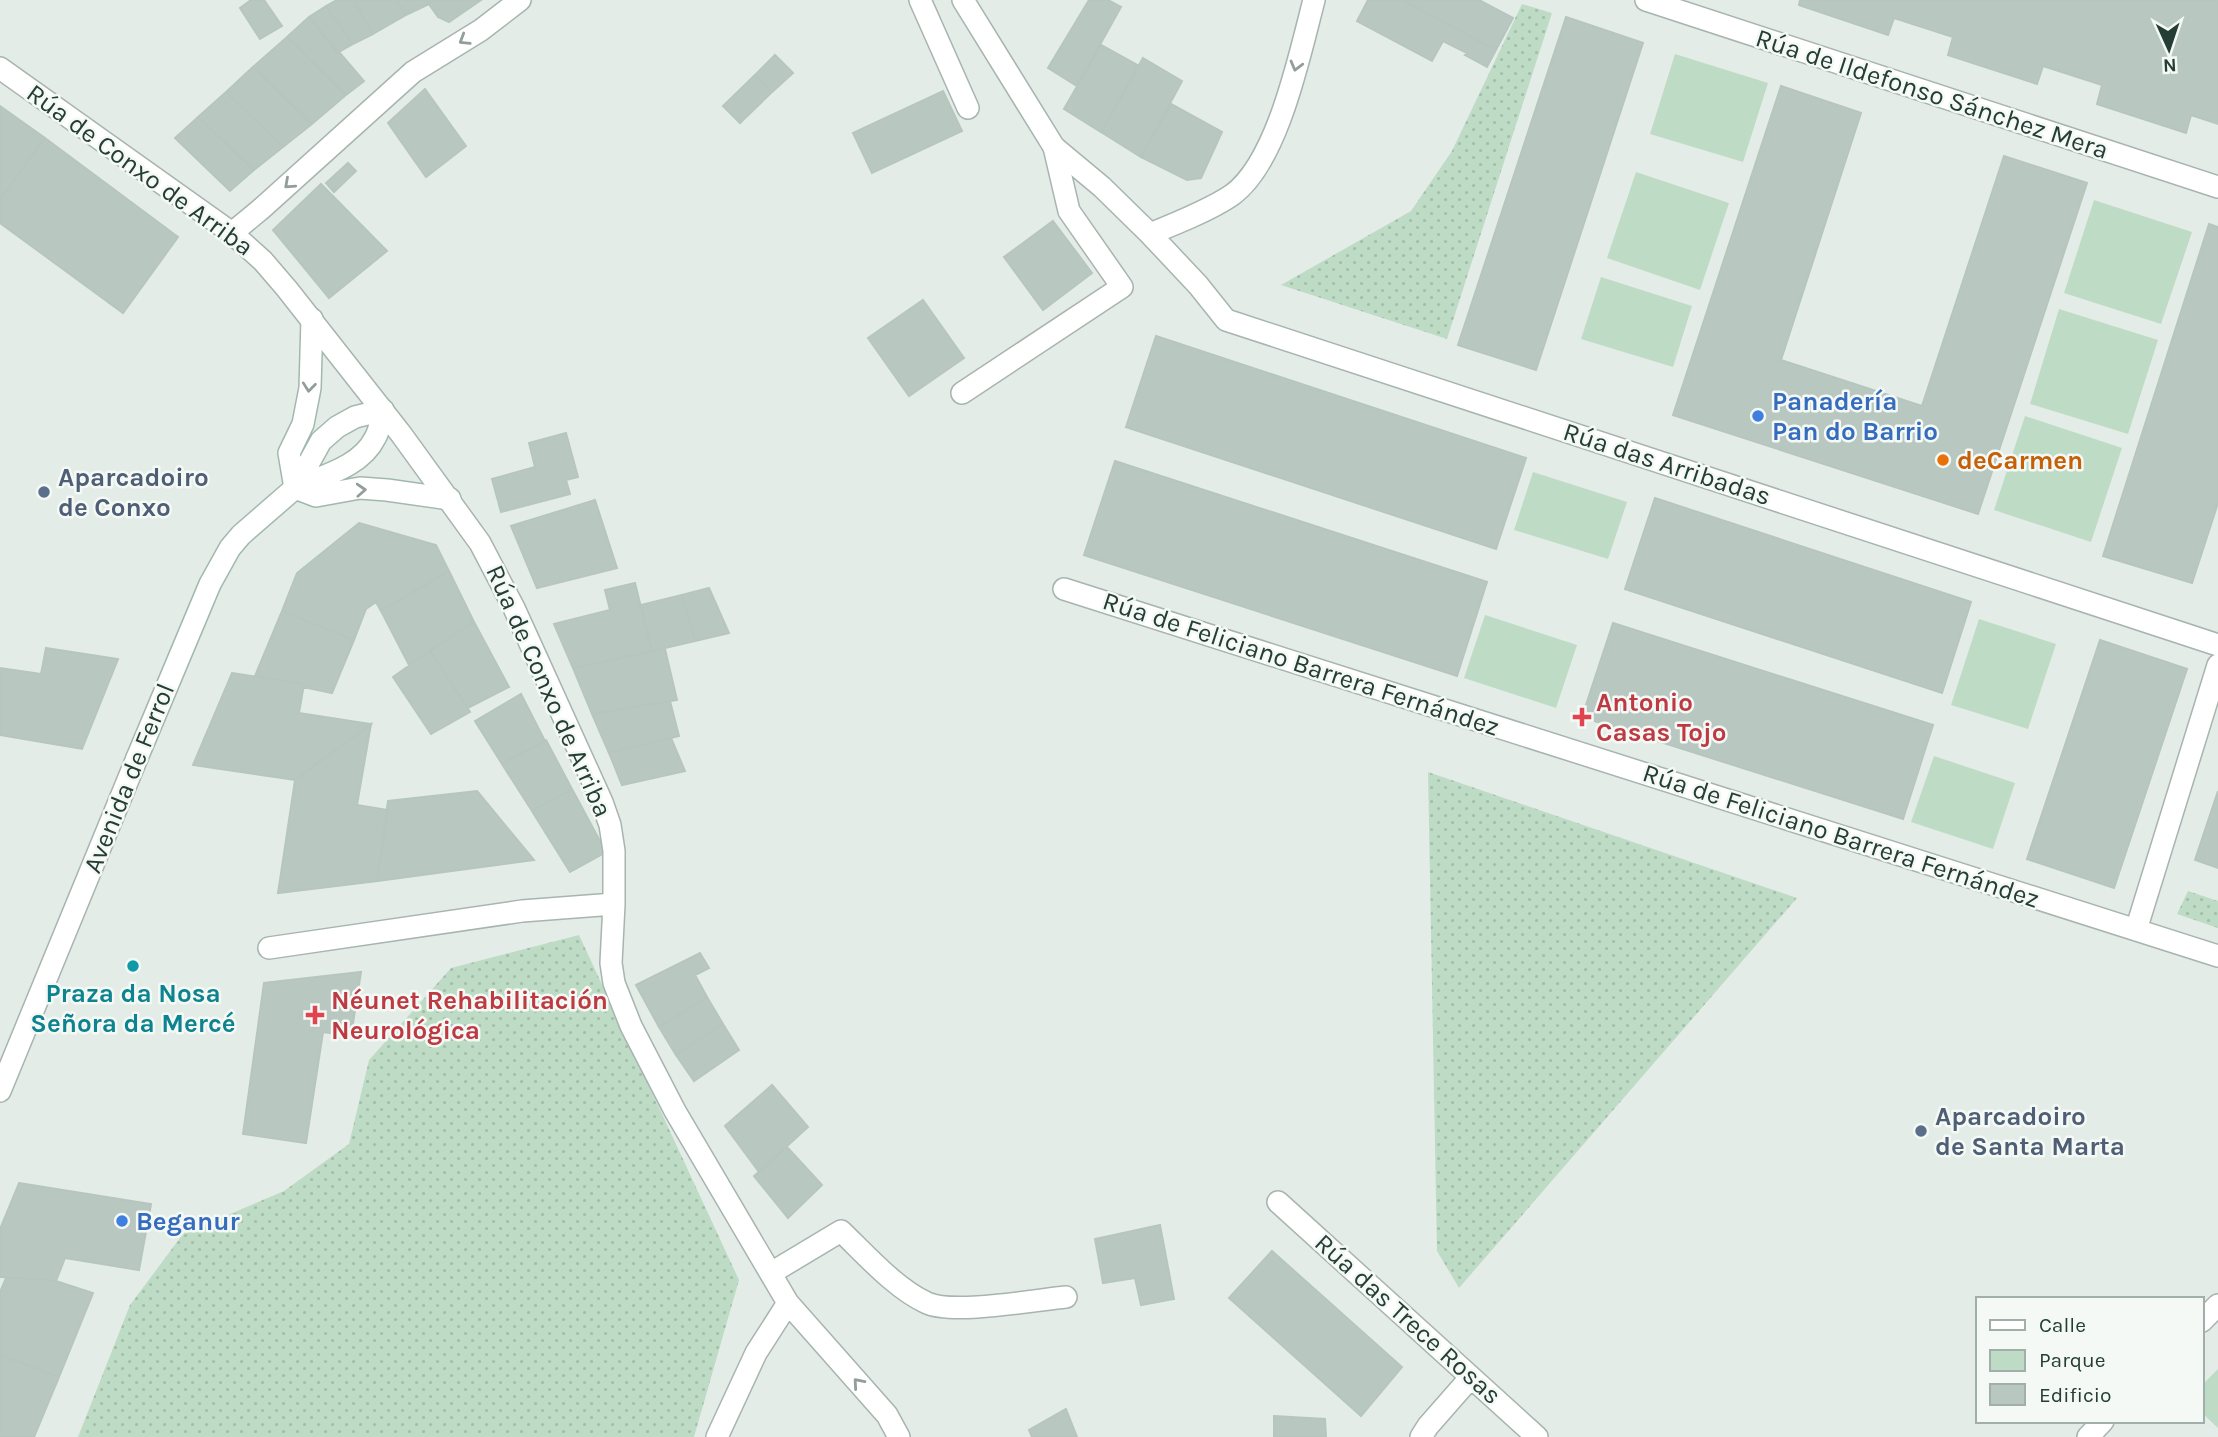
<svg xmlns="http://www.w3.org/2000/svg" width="2218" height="1437" viewBox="0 0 2218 1437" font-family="Karla,sans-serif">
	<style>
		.grass { fill: url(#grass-dots) }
		.green { fill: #bedcc5 }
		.building { fill: #b9c7c1; stroke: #b6c6bf; stroke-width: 2 }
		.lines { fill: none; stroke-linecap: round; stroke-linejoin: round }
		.lane-casing { stroke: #a7b4af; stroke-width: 24 }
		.street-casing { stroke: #a7b4af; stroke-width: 24 }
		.secondary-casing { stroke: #a2b8af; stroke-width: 24 }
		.lane { stroke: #fff; stroke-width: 21 }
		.street { stroke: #fff; stroke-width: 21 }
		.secondary { stroke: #fff; stroke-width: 21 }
		.oneway { stroke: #929e9a }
		.shop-dot { fill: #3f7fe0; stroke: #f4f9f6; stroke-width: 2.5 }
		.food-dot { fill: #e8710a; stroke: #f4f9f6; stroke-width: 2.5 }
		.service-dot { fill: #5c6f8a; stroke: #f4f9f6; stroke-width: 2.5 }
		.health-dot { fill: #e0444e; stroke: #f4f9f6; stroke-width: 2.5 }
		.culture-dot { fill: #0f9aa8; stroke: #f4f9f6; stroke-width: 2.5 }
		.labels { text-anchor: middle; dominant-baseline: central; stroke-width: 5; stroke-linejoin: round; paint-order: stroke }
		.street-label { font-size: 26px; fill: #243d35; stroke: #f4f9f6 }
		.shop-label { font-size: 26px; font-weight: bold; fill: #366cbe; stroke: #f4f9f6; text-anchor: start }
		.food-label { font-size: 26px; font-weight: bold; fill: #c56008; stroke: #f4f9f6; text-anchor: start }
		.service-label { font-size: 26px; font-weight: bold; fill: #4e5e75; stroke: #f4f9f6; text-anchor: start }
		.health-label { font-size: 26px; font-weight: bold; fill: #be3a42; stroke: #f4f9f6; text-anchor: start }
		.culture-label { font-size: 26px; font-weight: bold; fill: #0d838f; stroke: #f4f9f6 }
	</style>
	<defs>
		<pattern id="grass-dots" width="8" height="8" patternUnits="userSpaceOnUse" patternTransform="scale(1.75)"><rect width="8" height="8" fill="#bedcc5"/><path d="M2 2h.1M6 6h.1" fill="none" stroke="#a3beaa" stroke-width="1.8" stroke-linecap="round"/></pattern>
	</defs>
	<rect width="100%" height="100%" fill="#e4ece8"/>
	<!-- grass -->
	<path class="grass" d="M1522,4L1552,13L1447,339L1281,285L1411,211L1452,151Z
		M1428,772L1797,898L1459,1288L1437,1251Z
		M2188,891L2218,901V928L2177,914Z
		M579,935L739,1280L694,1437H78L130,1305L183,1234L284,1191L349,1144L369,1060L451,968Z"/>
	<!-- green -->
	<path class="green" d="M1675,54L1768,83L1743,162L1650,134Z
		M1636,172L1729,203L1700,290L1607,258Z
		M2094,200L2192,232L2161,324L2064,293Z
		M1601,277L1692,306L1673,367L1581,339Z
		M2059,309L2158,340L2128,434L2030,404Z
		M2025,416L2122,448L2091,542L1994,510Z
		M1533,472L1627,502L1608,559L1514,530Z
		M1485,615L1577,645L1556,708L1464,678Z
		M1979,619L2056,644L2028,729L1951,705Z
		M1934,756L2015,783L1993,849L1911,822Z
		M2218,1369V1428L2202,1413V1385Z"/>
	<!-- building -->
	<path class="building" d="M251,0H264L282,26L260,39L240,8Z
		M337,0H353L373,34L353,44L326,6Z
		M353,0H396L406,15L373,34Z
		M396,0H426L429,4L406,15Z
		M426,0H481L449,22L438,17Z
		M1089,0H1108L1121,7L1077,86L1048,68Z
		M1368,0H1402L1496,50L1487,67L1465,55L1467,53L1443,41L1432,61L1357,21Z
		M1402,0H1479L1513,18L1496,50Z
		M1800,0H2218V124L2191,115L2186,133L2097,104L2102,85L2043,66L2037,84L1948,55L1953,37L1894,18L1888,35L1799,5Z
		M326,6L353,44L337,53L309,17Z
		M309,17L364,81L346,95L287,37Z
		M1566,17L1643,43L1536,370L1458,345Z
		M287,37L346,95L312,124L253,67Z
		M1101,45L1139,66L1101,132L1064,109Z
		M775,55L793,73L772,92L755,75Z
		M1143,58L1182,81L1141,157L1101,132Z
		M253,67L312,124L283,147L226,92Z
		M755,75L772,92L740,123L723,106Z
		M1781,86L1861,113L1781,360L1922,406L2004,156L2087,183L1978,514L1673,415Z
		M425,89L466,146L426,177L388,123Z
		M943,91L962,131L872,173L853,133Z
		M226,92L283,147L254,170L198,117Z
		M1171,104L1222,132L1201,178L1187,180L1141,157Z
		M0,106L45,138L0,199Z
		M198,117L254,170L230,191L175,138Z
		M45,138L178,237L123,313L0,223V199Z
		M348,163L356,171L334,192L326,183Z
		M321,184L387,251L329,298L273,230Z
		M1053,221L1092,273L1043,310L1004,257Z
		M2209,224L2218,227V503L2192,583L2103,556Z
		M923,300L964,358L909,396L868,338Z
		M1156,336L1526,458L1496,549L1126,427Z
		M566,433L578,477L566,480L570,494L501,512L492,479L535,467L529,443Z
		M1115,461L1487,582L1457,676L1084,555Z
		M1655,498L1971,602L1942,693L1625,589Z
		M595,500L617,568L537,588L511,526Z
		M359,523L436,545L449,571L381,611L376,602L366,609L354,640L282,611L297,573Z
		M449,571L474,622L409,665L381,611Z
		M635,583L652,651L573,668L554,624L610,610L605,590Z
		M709,588L729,633L695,641L682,595Z
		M682,595L695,641L652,651L641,605Z
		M282,611L354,640L332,693L303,687L304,684L255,676Z
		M474,622L509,687L468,708L430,651Z
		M1613,623L1933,725L1903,819L1582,717Z
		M2100,640L2187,669L2114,888L2027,859Z
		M46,648L118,659L82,749L0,735V668L41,674Z
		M665,649L677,700L592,714L573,668Z
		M430,651L470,712L431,734L393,677Z
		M232,673L304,684L299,713L371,724L295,780L193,765Z
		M521,694L545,741L502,764L475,721Z
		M670,701L679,736L609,753L592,714Z
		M371,724L357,805L388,810L377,881L278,893L295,780Z
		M671,738L685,771L622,785L609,753Z
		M546,740L572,789L532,811L502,764Z
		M572,789L606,852L570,872L532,811Z
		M477,791L534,860L377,881L388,801Z
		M2218,791V868L2195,860Z
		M700,953L709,968L695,975L707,997L659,1027L636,985Z
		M361,972L351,1036L323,1032L306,1143L243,1134L264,983Z
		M707,997L723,1024L676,1055L659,1027Z
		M723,1024L739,1050L694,1081L676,1055Z
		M772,1085L808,1127L759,1172L725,1126Z
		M787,1147L822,1185L788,1218L754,1176Z
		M19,1183L151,1204L139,1270L65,1258L56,1281L40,1279L0,1277V1229Z
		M1160,1225L1174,1299L1141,1305L1135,1278L1103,1283L1095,1239Z
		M1272,1251L1402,1367L1361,1416L1229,1298Z
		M6,1278L40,1279L56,1281L93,1293L59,1377L0,1355V1292Z
		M0,1355L59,1377L34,1437H0Z
		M1066,1409L1077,1437H1032L1029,1430Z
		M1274,1416L1325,1419L1326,1437H1274Z"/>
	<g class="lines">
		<defs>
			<path id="lane" d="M920,0L968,108
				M962,393L1122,287L1069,211L1054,147
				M771,1273L841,1231C866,1255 896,1289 927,1303C953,1315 1035,1300 1066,1297"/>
			<path id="street" d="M963,0L1054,147L1102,187L1150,234L1198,285L1226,320L2218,645
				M1646,0L2218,187
				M0,68L232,233L263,261L287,289L401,434L480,543L514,608L602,802L610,825L614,851V904L611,963L614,983L631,1026L675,1111L788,1303L887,1415L899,1437
				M232,233L261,209L413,72L481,30L520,0
				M1150,234C1175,224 1210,210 1232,195C1278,162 1300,53 1314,0
				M1064,589L2218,956
				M2136,930L2218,665
				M269,948L522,911L614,904
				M0,1091L137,758
				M1278,1202L1537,1437
				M2202,1321L2218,1305
				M717,1437L756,1353L788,1303
				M1421,1437L1428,1426L1471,1377
				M2088,1437L2103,1421"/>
			<path id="secondary" d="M295,488L289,453L303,424L310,388L312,319
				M295,488L316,496L360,488L387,490L450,499
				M137,758L210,584L230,548L241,535L295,488L321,441L337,427L355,417L383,410C381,419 380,430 375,438C361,467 322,476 295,488"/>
		</defs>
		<!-- lane casing -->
		<use href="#lane" class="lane-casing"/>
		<!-- street casing -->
		<use href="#street" class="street-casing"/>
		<!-- secondary casing -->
		<use href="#secondary" class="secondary-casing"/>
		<!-- lane -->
		<use href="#lane" class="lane"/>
		<!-- street -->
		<use href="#street" class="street"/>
		<!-- secondary -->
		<use href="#secondary" class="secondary"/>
	</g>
	<!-- one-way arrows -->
	<defs><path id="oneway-chevron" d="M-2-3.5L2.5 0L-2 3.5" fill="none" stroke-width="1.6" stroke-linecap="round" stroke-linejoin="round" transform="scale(1.75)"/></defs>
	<g class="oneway">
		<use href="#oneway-chevron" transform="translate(464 40) rotate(148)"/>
		<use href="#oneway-chevron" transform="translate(1296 66) rotate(105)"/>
		<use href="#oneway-chevron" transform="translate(289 184) rotate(138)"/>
		<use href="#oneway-chevron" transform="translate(309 387) rotate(96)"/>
		<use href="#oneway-chevron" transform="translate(361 490) rotate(-3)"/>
		<use href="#oneway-chevron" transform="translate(858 1383) rotate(-131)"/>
	</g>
	<!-- markers -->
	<g class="shop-dot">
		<circle cx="1758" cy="416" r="7"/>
		<circle cx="122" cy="1221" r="7"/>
	</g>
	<circle class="food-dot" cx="1943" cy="460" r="7"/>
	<g class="service-dot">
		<circle cx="44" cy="492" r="7"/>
		<circle cx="1921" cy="1131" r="7"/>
	</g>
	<g class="health-dot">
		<path d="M1578.5 706.5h7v7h7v7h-7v7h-7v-7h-7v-7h7z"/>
		<path d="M311.5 1004.5h7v7h7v7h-7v7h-7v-7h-7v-7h7z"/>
	</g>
	<circle class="culture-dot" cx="133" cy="966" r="7"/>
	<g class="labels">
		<!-- street labels -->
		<g class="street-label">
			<text transform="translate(1932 94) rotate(18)">Rúa de Ildefonso Sánchez Mera</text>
			<text transform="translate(140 170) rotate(36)">Rúa de Conxo de Arriba</text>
			<text transform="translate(1667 464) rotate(18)">Rúa das Arribadas</text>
			<text transform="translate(1301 664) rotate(18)">Rúa de Feliciano Barrera Fernández</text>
			<text transform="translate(549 691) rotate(66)">Rúa de Conxo de Arriba</text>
			<text transform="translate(129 778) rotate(-68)">Avenida de Ferrol</text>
			<text transform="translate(1841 836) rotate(18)">Rúa de Feliciano Barrera Fernández</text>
			<text transform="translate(1408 1319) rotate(42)">Rúa das Trece Rosas</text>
		</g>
		<!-- shop labels -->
		<g class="shop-label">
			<text x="1772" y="401">Panadería<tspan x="1772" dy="30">Pan do Barrio</tspan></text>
			<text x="136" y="1221">Beganur</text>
		</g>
		<!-- food labels -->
		<g class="food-label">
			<text x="1957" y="460">deCarmen</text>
		</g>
		<!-- service labels -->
		<g class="service-label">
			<text x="58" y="477">Aparcadoiro<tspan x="58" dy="30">de Conxo</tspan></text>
			<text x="1935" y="1116">Aparcadoiro<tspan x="1935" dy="30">de Santa Marta</tspan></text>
		</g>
		<!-- health labels -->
		<g class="health-label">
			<text x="1596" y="702">Antonio<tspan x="1596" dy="30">Casas Tojo</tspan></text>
			<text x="331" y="1000">Néunet Rehabilitación<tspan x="331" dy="30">Neurológica</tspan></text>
		</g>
		<!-- culture labels -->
		<g class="culture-label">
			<text x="133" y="993">Praza da Nosa<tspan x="133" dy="30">Señora da Mercé</tspan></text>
		</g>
	</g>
	<!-- legend -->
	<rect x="1976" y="1297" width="228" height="126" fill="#f4f9f6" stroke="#a1aea9" stroke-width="2"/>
	<rect x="1990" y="1320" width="35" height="10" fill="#ffffff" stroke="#a1aea9" stroke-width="2"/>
	<text x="2039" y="1332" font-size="21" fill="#243d35">Calle</text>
	<rect x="1990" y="1350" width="35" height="21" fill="#bedcc5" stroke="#a1aea9" stroke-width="2"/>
	<text x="2039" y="1367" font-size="21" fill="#243d35">Parque</text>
	<rect x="1990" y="1384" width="35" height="21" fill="#b9c7c1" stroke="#a1aea9" stroke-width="2"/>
	<text x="2039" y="1402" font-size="21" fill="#243d35">Edificio</text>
	<!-- north arrow -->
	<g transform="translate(2169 49) rotate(177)" stroke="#f4f9f6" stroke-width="5" paint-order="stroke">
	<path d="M0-5L12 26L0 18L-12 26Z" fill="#243d35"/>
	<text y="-10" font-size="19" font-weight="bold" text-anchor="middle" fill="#243d35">N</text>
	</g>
</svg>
